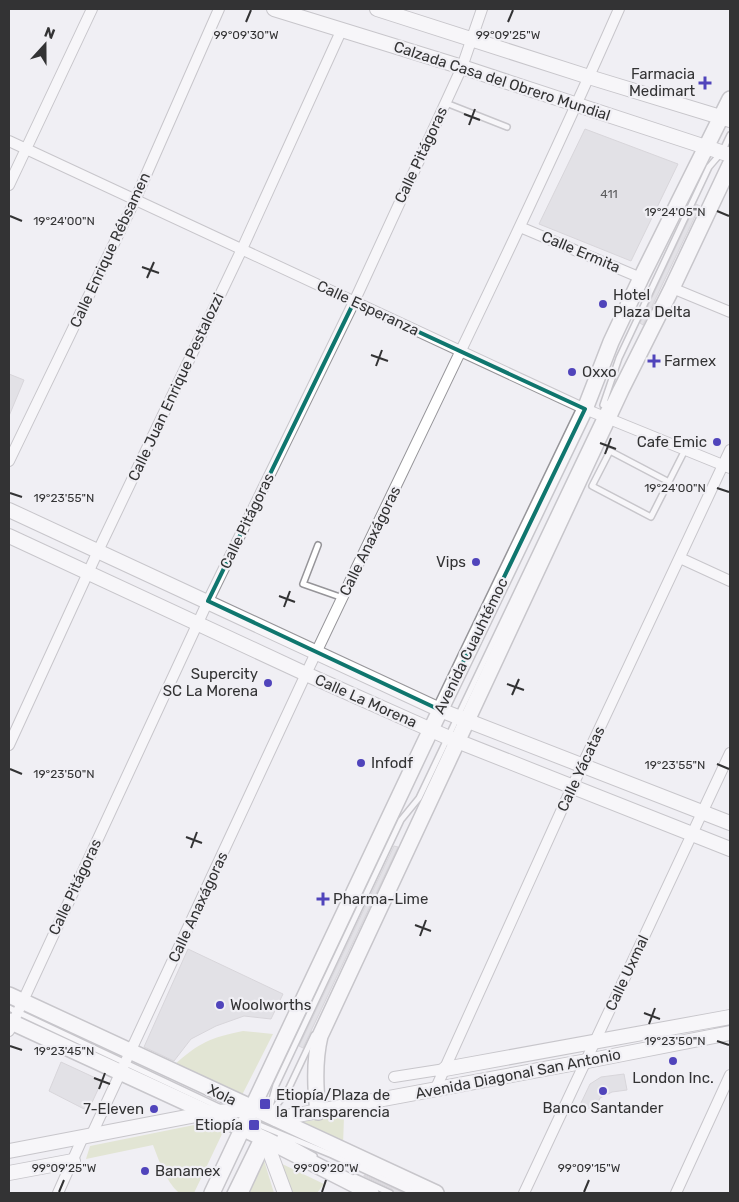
<svg xmlns="http://www.w3.org/2000/svg" width="739" height="1202" viewBox="0 0 739 1202" font-family="Rubik,sans-serif">
	<style>
		.green { fill: #d1d9ad }
		.building { fill: #d1d0d4; stroke: #b9b7bb }
		.lines { fill: none; stroke-linecap: round; stroke-linejoin: round }
		.lane-casing { stroke: #969599; stroke-width: 8 }
		.street-casing { stroke: #969599; stroke-width: 12 }
		.secondary-casing { stroke: #969599; stroke-width: 16 }
		.primary-casing { stroke: #969599; stroke-width: 18 }
		.lane { stroke: #fff; stroke-width: 5 }
		.street { stroke: #fff; stroke-width: 10 }
		.secondary { stroke: #fff; stroke-width: 14 }
		.primary { stroke: #fff; stroke-width: 15 }
		.marked { fill: none; stroke: #0f766e; stroke-width: 4; stroke-linejoin: round }
		.ticks { fill: none; stroke: #333334; stroke-width: 2 }
		.poi-dot { fill: #5044bb; stroke: #f0eff4; stroke-width: 2 }
		.labels { text-anchor: middle; dominant-baseline: central; stroke-width: 4.5; stroke-linejoin: round; paint-order: stroke }
		.number-label { font-size: 12px; fill: #5a5a5c }
		.poi-label { font-size: 15px; fill: #333334; stroke: #f0eff4; text-anchor: start }
		.street-label { font-size: 15px; fill: #333334; stroke: #f0eff4 }
		.ticks-label { font-size: 12px; text-anchor: middle; fill: #333334; stroke: #f0eff4; stroke-width: 4.5; stroke-linejoin: round; paint-order: stroke }
	</style>
	<rect width="100%" height="100%" fill="#f0eff4"/>
	<!-- green -->
	<path class="green" d="M243,1031L273,1034L241,1097L174,1065C200,1042 210,1038 243,1031Z
		M344,1116L343,1146L294,1123Z
		M204,1123L223,1132L194,1193H179C165,1180 160,1163 153,1145L86,1159L90,1146Z
		M263,1157L274,1193H247Z
		M278,1162L324,1184L317,1193H291Z"/>
	<!-- building -->
	<path class="building" d="M585,129L678,164L631,261L539,224Z
		M696,204L700,206L643,325L640,323Z
		M9,374L24,380L9,416Z
		M394,846L398,847L303,1048L299,1046Z
		M188,949L283,994L271,1019L244,1016L216,1026L191,1039L174,1061L144,1047Z
		M61,1062L102,1081L88,1111L49,1091Z
		M624,1074L627,1090L612,1092L600,1098L594,1111L580,1105L590,1084L601,1077Z
		M364,1175L404,1193H394L392,1189L364,1176Z"/>
	<g class="lines">
		<defs>
			<path id="lane" d="M446,103L507,127
				M603,405L619,358L709,167L722,152L730,135
				M669,482L610,451L592,486L651,517L685,450
				M318,545L303,584L343,598
				M9,1008L221,1108
				M268,1114L276,1085L401,820L419,798L607,403
				M269,1115L288,1090L314,1035
				M247,1120L332,1155L414,1193
				M280,1137L314,1156
				M355,1177L390,1193
				M230,1193L257,1138"/>
			<path id="street" d="M9,141L585,409L730,468
				M9,185L92,9
				M520,227L641,278
				M672,288L730,312
				M9,461L135,200L219,9
				M680,558L730,581
				M9,745L98,551L242,249L342,29
				M9,1031L208,601L354,302L462,67L482,9
				M394,1077L445,1069
				M435,1090L572,787L730,450
				M91,1136C163,983 233,829 305,676C410,454 520,234 619,9
				M58,1193L83,1137
				M524,1193L730,753
				M676,1193L730,1075"/>
			<path id="secondary" d="M274,9L462,67L730,155
				M377,9L589,77L730,120
				M9,510L440,710L730,823
				M9,536L306,674L447,737L730,849
				M445,1069L730,1017
				M276,1119L587,1061L730,1033
				M265,1139L285,1193
				M9,1151L207,1113L251,1109
				M9,1173L73,1161"/>
			<path id="primary" d="M9,995L436,1193
				M9,1021L265,1139L371,1193
				M318,1112C315,1086 314,1061 320,1036L621,390L672,288L730,165
				M212,1193L423,746L585,409L611,342L641,278L730,99
				M240,1193L265,1139"/>
		</defs>
		<!-- lane casing -->
		<use href="#lane" class="lane-casing"/>
		<!-- street casing -->
		<use href="#street" class="street-casing"/>
		<!-- secondary casing -->
		<use href="#secondary" class="secondary-casing"/>
		<!-- primary casing -->
		<use href="#primary" class="primary-casing"/>
		<!-- lane -->
		<use href="#lane" class="lane"/>
		<!-- street -->
		<use href="#street" class="street"/>
		<!-- secondary -->
		<use href="#secondary" class="secondary"/>
		<!-- primary -->
		<use href="#primary" class="primary"/>
	</g>
	<!-- marked area -->
	<path d="M0 0H739V1202H0ZM354,302L585,409L440,710L208,601Z" fill="#f0eff4" fill-opacity=".55" fill-rule="evenodd"/>
	<path class="marked" d="M354,302L585,409L440,710L208,601Z"/>
	<!-- ticks -->
	<path class="ticks" d="M246,22L251,10M508,22L513,10M464,114L480,120M469,125L475,109M717,211L729,216M10,216L22,221M142,267L159,273M147,278L154,262M371,355L388,361M376,366L382,350M600,443L616,449M605,454L611,438M717,488L729,492M10,493L22,497M279,596L295,602M284,607L290,591M507,684L524,690M512,695L519,679M717,764L729,769M10,769L22,774M186,837L202,843M191,848L197,832M415,925L431,931M420,936L426,920M644,1013L660,1019M649,1024L655,1008M717,1041L729,1045M10,1046L22,1050M94,1078L110,1084M99,1089L105,1073M59,1192L64,1180M322,1192L326,1180M584,1192L589,1180"/>
	<!-- markers -->
	<g class="poi-dot">
		<path d="M702.5 75.5h5v5h5v5h-5v5h-5v-5h-5v-5h5z"/>
		<circle cx="603" cy="304" r="5"/>
		<path d="M651.5 353.5h5v5h5v5h-5v5h-5v-5h-5v-5h5z"/>
		<circle cx="572" cy="372" r="5"/>
		<circle cx="717" cy="442" r="5"/>
		<circle cx="476" cy="562" r="5"/>
		<circle cx="268" cy="683" r="5"/>
		<circle cx="361" cy="763" r="5"/>
		<path d="M320.5 891.5h5v5h5v5h-5v5h-5v-5h-5v-5h5z"/>
		<circle cx="220" cy="1005" r="5"/>
		<circle cx="673" cy="1061" r="5"/>
		<circle cx="603" cy="1091" r="5"/>
		<rect x="259" y="1098" width="12" height="12" rx="2.5"/>
		<circle cx="154" cy="1109" r="5"/>
		<rect x="248" y="1119" width="12" height="12" rx="2.5"/>
		<circle cx="145" cy="1171" r="5"/>
	</g>
	<g class="labels">
		<!-- number labels -->
		<g class="number-label">
			<text x="609" y="194">411</text>
		</g>
		<!-- poi labels -->
		<g class="poi-label">
			<text x="695" y="74" text-anchor="end">Farmacia<tspan x="695" dy="17">Medimart</tspan></text>
			<text x="613" y="295">Hotel<tspan x="613" dy="17">Plaza Delta</tspan></text>
			<text x="664" y="361">Farmex</text>
			<text x="582" y="372">Oxxo</text>
			<text x="707" y="442" text-anchor="end">Cafe Emic</text>
			<text x="466" y="562" text-anchor="end">Vips</text>
			<text x="258" y="674" text-anchor="end">Supercity<tspan x="258" dy="17">SC La Morena</tspan></text>
			<text x="371" y="763">Infodf</text>
			<text x="333" y="899">Pharma-Lime</text>
			<text x="230" y="1005">Woolworths</text>
			<text x="673" y="1078" text-anchor="middle">London Inc.</text>
			<text x="276" y="1095">Etiopía/Plaza de<tspan x="276" dy="17">la Transparencia</tspan></text>
			<text x="603" y="1108" text-anchor="middle">Banco Santander</text>
			<text x="144" y="1109" text-anchor="end">7-Eleven</text>
			<text x="243" y="1125" text-anchor="end">Etiopía</text>
			<text x="155" y="1171">Banamex</text>
		</g>
		<!-- street labels -->
		<g class="street-label">
			<text transform="translate(502 81) rotate(18)">Calzada Casa del Obrero Mundial</text>
			<text transform="translate(421 155) rotate(-65)">Calle Pitágoras</text>
			<text transform="translate(110 250) rotate(-65)">Calle Enrique Rébsamen</text>
			<text transform="translate(581 252) rotate(23)">Calle Ermita</text>
			<text transform="translate(368 308) rotate(25)">Calle Esperanza</text>
			<text transform="translate(176 387) rotate(-65)">Calle Juan Enrique Pestalozzi</text>
			<text transform="translate(247 521) rotate(-64)">Calle Pitágoras</text>
			<text transform="translate(370 541) rotate(-64)">Calle Anaxágoras</text>
			<text transform="translate(471 646) rotate(-64)">Avenida Cuauhtémoc</text>
			<text transform="translate(366 701) rotate(24)">Calle La Morena</text>
			<text transform="translate(581 769) rotate(-65)">Calle Yácatas</text>
			<text transform="translate(75 887) rotate(-65)">Calle Pitágoras</text>
			<text transform="translate(198 907) rotate(-65)">Calle Anaxágoras</text>
			<text transform="translate(627 973) rotate(-65)">Calle Uxmal</text>
			<text transform="translate(518 1074) rotate(-11)">Avenida Diagonal San Antonio</text>
			<text transform="translate(222 1095) rotate(26)">Xola</text>
		</g>
	</g>
	<g class="ticks-label">
		<text x="246" y="39">99°09'30"W</text>
		<text x="508" y="39">99°09'25"W</text>
		<text x="675" y="216">19°24'05"N</text>
		<text x="64" y="225">19°24'00"N</text>
		<text x="675" y="492">19°24'00"N</text>
		<text x="64" y="502">19°23'55"N</text>
		<text x="675" y="769">19°23'55"N</text>
		<text x="64" y="778">19°23'50"N</text>
		<text x="675" y="1045">19°23'50"N</text>
		<text x="64" y="1055">19°23'45"N</text>
		<text x="64" y="1172">99°09'25"W</text>
		<text x="326" y="1172">99°09'20"W</text>
		<text x="589" y="1172">99°09'15"W</text>
	</g>
	<!-- border -->
	<rect width="739" height="1202" fill="none" stroke="#333334" stroke-width="20"/>
	<!-- north arrow -->
	<g transform="translate(45 45) rotate(21)" stroke="#f0eff4" stroke-width="4" paint-order="stroke">
	<path d="M0-4L9 19L0 12L-9 19Z" fill="#333334"/>
	<text y="-8" font-size="14" font-weight="bold" text-anchor="middle" fill="#333334">N</text>
	</g>
</svg>
